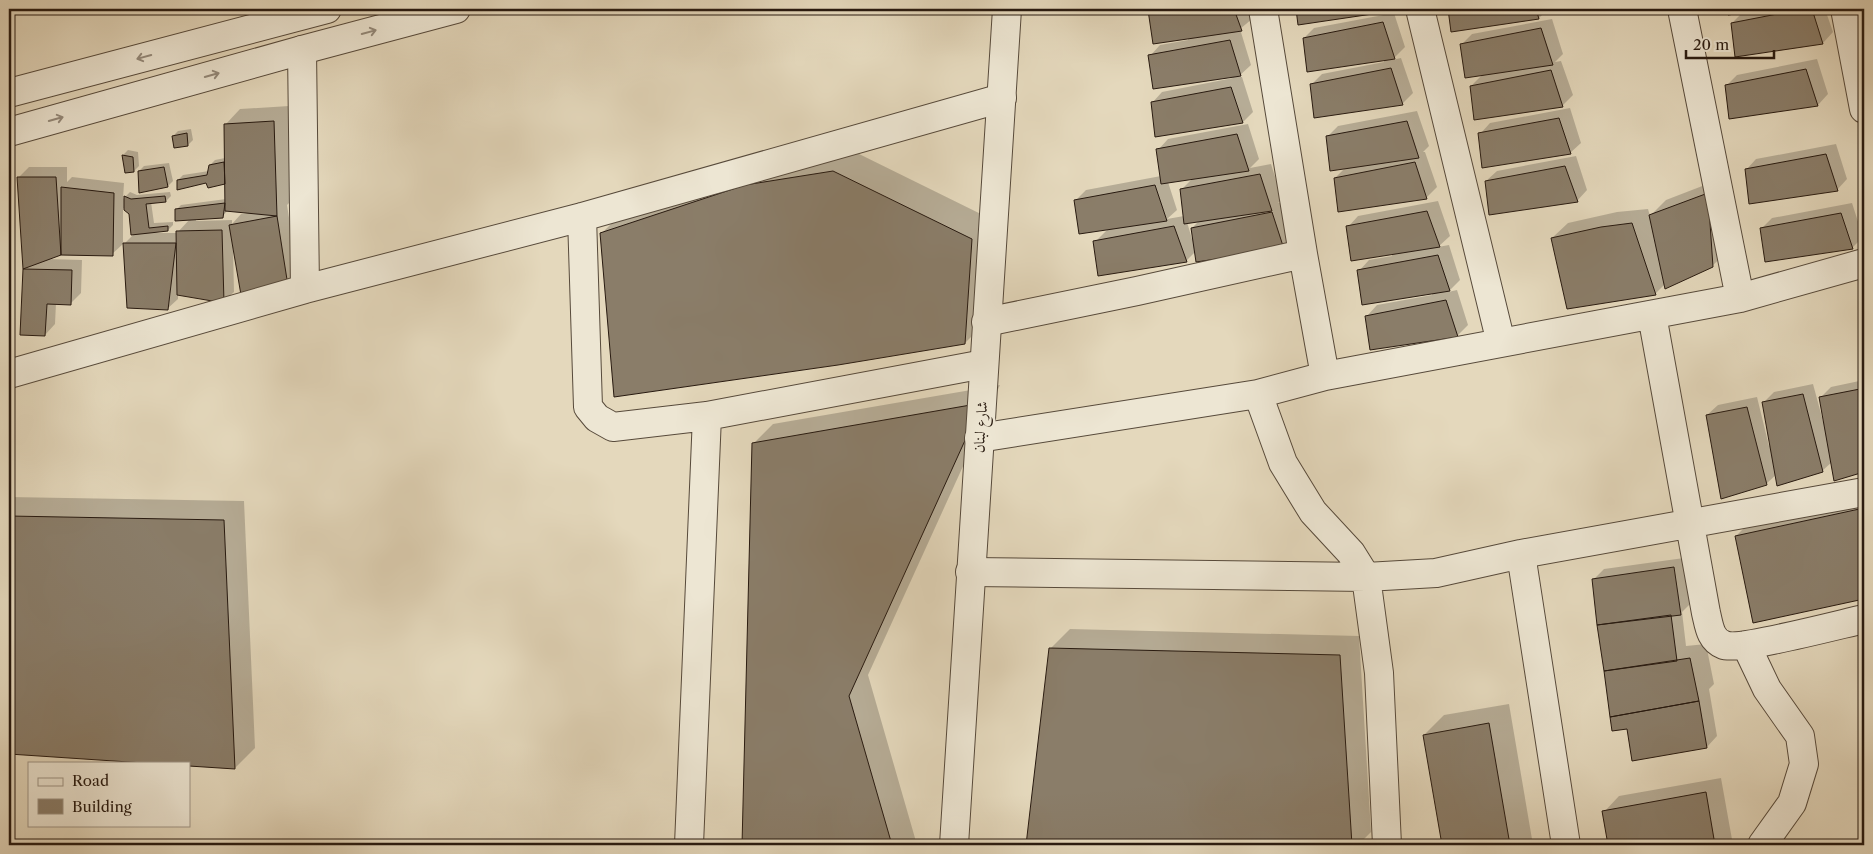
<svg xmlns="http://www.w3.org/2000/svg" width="1873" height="854" viewBox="0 0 1873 854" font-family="'Libre Caslon Text',Amiri,serif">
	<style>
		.shadow { fill: #0003; fill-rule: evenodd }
		.building { fill: #8a7d69; stroke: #281a10 }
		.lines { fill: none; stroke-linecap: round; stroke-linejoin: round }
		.minor-casing { stroke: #574a3b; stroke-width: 30 }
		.tertiary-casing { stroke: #574a3b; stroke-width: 30 }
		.minor { stroke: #ede6d3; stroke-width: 28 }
		.tertiary { stroke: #ede6d3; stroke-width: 28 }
		.oneway { stroke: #948a7b }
		.labels { text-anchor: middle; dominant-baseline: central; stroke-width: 5; stroke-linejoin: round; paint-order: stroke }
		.street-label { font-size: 15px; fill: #281a10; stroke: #ede6d3 }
	</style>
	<rect width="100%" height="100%" fill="#e4d8bc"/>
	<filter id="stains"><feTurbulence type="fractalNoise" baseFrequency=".004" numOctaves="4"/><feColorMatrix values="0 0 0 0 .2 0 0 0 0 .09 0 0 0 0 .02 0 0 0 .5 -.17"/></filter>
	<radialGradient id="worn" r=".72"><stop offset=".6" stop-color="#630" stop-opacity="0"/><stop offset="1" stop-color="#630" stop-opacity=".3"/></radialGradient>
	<!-- shadow -->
	<path class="shadow" d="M1151,9H1248L1252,19L1240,29L1251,65L1238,77H1242L1253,112L1243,122L1152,103L1162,92L1233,78L1232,76L1150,56L1160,45L1188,40V38L1150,10Z
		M1297,9H1387L1386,10L1299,24Z
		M1449,9H1548L1539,18L1452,30Z
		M1729,9H1825L1833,32L1823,43L1736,55L1732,23L1744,11L1729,13Z
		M1394,13L1405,47L1392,60L1401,58L1413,93L1402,104L1312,84L1322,74L1384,62V60L1304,38L1314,28Z
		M1552,19L1563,54L1555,62L1561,61L1573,95L1562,106L1471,86L1483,74L1462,44L1472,34Z
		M1817,59L1828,94L1818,105L1731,118L1727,85L1737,75Z
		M289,106L292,200L287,205L298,275L287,285L233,248L234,292L223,302L178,294V299L167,309L125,243L134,234L131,213L123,208V244L112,254H61L47,259L82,260L81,293L70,304L56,303L55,324L45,335L22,334L25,269L18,178L29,167H67V182L72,177L124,183L123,199L130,192L137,195L170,192L171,196L166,201L151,202L154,223L173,222V225L168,230L154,231V233H177L190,219L176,210L181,205L226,199V183L178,180L183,175L209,171L210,165L215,160L225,158V125L240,109ZM228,210L250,213L241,214L232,224V220L196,221V219L222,217Z
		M1570,108L1581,143L1570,153L1480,134L1490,123Z
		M1417,111L1429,146L1423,152H1425L1437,187L1426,198L1335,178L1346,167L1327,137L1338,126Z
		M1248,124L1259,159L1250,168L1271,164L1282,199L1278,203L1283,202L1294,237L1284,248L1196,251L1186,261L1095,242L1108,229L1075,201L1086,190L1161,176L1158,150L1168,139ZM1193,178L1181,190L1184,216L1167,219L1177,210L1168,182ZM1200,220L1192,228V239L1187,222Z
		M191,129L193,140L188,145L173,136L178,131Z
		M1836,144L1847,179L1837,190L1746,170L1756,159Z
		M128,150L138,152L139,166L134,171L126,172L123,155Z
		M853,151L991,219L985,323L965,343L601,234L621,214Z
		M1576,156L1587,190L1577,201L1486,181L1497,171Z
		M169,163L173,181L168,186L140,191L139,171L144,166Z
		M1723,178L1728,251L1712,266L1665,284L1655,294L1552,238L1568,223L1617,212L1648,209L1650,216L1666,200Z
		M9,197L15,198L14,244L9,249Z
		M1438,201L1450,236L1438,247L1449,245L1460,280L1448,292L1457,290L1468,325L1458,335L1371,349L1367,316L1377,305L1432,295V293L1359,271L1369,260L1392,256V253L1348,227L1358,216Z
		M1852,203L1863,237L1852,248L1762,228L1772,218Z
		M9,277H13L9,334Z
		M1864,380V470L1835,479L1832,462L1822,471L1777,474L1766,484L1707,415L1718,405L1757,397L1769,446L1771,445L1764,402L1774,392L1813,384L1823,421L1825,420L1821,397L1831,387Z
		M1000,385L868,675L917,845H744L753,444L773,424Z
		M1864,493V598L1753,622L1736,536L1756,516Z
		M9,497L244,501L255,748L235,768L189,765V763H163L9,752Z
		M1684,558L1691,603L1682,612L1686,646L1706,644L1714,684L1709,689L1717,736L1707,747L1628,727L1594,579L1604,569Z
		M1070,629L1359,636L1371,832L1358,845H1027L1050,649Z
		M1509,704L1533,845L1552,841L1553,845H1443L1424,735L1444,715Z
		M1721,778L1733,845H1610L1604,812L1619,796Z"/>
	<!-- building -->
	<path class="building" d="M1153,9H1234L1242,31L1153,44L1148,10Z
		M1296,9H1385L1386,12L1298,25Z
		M1448,9H1536L1539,19L1451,32Z
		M1727,9H1769L1728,15Z
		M1803,9H1812L1823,44L1735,57L1731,23Z
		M1383,22L1395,59L1307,72L1303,38Z
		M1541,28L1553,65L1465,78L1460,44Z
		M1230,40L1241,76L1153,89L1148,55Z
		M1391,68L1403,105L1314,118L1310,84Z
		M1806,69L1818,106L1729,119L1725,85Z
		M1551,70L1563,107L1474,120L1470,86Z
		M1231,87L1243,123L1155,137L1151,102Z
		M1559,118L1571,154L1482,168L1478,133Z
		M274,121L277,216L225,211L224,124Z
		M1407,121L1419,158L1330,171L1326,136Z
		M187,133L188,146L174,148L172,136Z
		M1237,134L1249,171L1161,184L1156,149Z
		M1826,154L1838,191L1749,204L1745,169Z
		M122,155L133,157L134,172L125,173Z
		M224,162L225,184L208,188L206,183L177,190V180L207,175L209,165Z
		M1415,162L1427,199L1338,212L1334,178Z
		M1565,166L1578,202L1489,215L1485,181Z
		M164,167L168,187L139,193L138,171Z
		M833,171L972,239L965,344L838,365L614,397L600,233L745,185Z
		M1260,174L1272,211L1184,224L1180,189Z
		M17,177H56L61,255L23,269Z
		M1155,185L1167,221L1079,234L1074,200Z
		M61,187L114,193L113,256L61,255Z
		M1708,193L1713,267L1665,289L1649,215Z
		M124,196L131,199L165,196L166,202L146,204L149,228L168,226V231L131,235L129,214L124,210Z
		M225,203L223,218L175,221V209Z
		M1427,211L1440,247L1351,261L1346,226Z
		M1272,212L1284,249L1196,262L1191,228Z
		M1841,213L1853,249L1765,262L1760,228Z
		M277,216L288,286L241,295L229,225Z
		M1632,223L1656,295L1567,309L1551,238L1601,227Z
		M1174,226L1187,262L1098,276L1093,241Z
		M222,230L224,303L177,295L176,231Z
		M123,243H176L168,310L127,308Z
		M1438,255L1450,291L1362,305L1357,270Z
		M23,269L72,270L71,305L47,304L45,336L20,335Z
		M1446,300L1458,337L1370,350L1365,316Z
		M1860,389L1864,407V472L1834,481L1819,397Z
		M1803,394L1823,472L1777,486L1762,402Z
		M982,403L849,696L892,845H742L752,443Z
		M1747,407L1767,485L1721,499L1706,415Z
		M1864,508V599L1753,623L1735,536Z
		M9,516L224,520L235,769L189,766V763H144L9,754Z
		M1674,567L1681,615L1597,625L1592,579Z
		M1671,615L1677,661L1604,671L1597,625Z
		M1049,648L1340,655L1352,845H1026Z
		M1690,658L1699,701L1610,717L1604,671Z
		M1699,701L1707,748L1632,761L1627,729L1612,731L1610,717Z
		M1489,723L1510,845H1442L1423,735Z
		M1706,792L1715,845H1608L1602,811Z"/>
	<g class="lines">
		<defs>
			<path id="minor" d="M1263,9L1303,254L1325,376
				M1420,9L1501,343
				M1682,9L1740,298
				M1845,9L1864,109
				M302,50L305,289
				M582,217L588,407L597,418L613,427L707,416L984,364
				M1652,315L1706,613C1709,625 1710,640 1724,645C1739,651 1841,624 1864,619
				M986,322L1137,291L1303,254
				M9,374L305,289L582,217L1002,98
				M1258,394L1283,463L1313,512L1351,553L1366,577L1379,673L1387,845
				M979,438L1258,394L1325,376L1740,298L1864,263
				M1521,554L1566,845
				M970,572L1366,577L1436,573L1521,554L1864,492
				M1746,645L1767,689L1800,736L1804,764L1792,803L1762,845
				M689,845L707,416"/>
			<path id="tertiary" d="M9,93L327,9
				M9,132L302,50L456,9
				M954,845L1007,9"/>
		</defs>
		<!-- minor casing -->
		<use href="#minor" class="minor-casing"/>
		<!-- tertiary casing -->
		<use href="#tertiary" class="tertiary-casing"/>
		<!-- minor -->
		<use href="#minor" class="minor"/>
		<!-- tertiary -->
		<use href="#tertiary" class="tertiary"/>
	</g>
	<!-- one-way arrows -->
	<defs><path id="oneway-shaft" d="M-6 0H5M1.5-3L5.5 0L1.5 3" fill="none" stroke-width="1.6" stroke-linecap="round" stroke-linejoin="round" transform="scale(1.25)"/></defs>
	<g class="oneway">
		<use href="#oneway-shaft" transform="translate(369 32) rotate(-15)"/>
		<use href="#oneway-shaft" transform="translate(144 57) rotate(165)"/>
		<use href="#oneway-shaft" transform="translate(212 75) rotate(-16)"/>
		<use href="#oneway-shaft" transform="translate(56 119) rotate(-16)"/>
	</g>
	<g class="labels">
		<!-- street labels -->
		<g class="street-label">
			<text transform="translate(980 427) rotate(-86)">شارع لبنان</text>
		</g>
	</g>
	<!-- margin -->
	<rect width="1873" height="854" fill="none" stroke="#e4d8bc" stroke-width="30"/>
	<rect x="10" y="10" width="1853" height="834" fill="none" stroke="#281a10" stroke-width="2.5"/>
	<rect x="15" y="15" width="1843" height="824" fill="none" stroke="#281a10"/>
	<!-- legend -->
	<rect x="28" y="762" width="162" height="65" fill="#ede6d3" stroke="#9e9485"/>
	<rect x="38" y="778" width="25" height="8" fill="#ede6d3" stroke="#9e9485"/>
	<text x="72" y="786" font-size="15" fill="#281a10">Road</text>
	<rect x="38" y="799" width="25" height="15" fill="#8a7d69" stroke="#9e9485"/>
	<text x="72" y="812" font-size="15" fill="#281a10">Building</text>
	<!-- scale -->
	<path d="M1686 50v8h88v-8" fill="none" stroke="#281a10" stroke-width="2.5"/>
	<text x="1693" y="50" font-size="15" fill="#281a10" stroke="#ede6d3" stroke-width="4" paint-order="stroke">20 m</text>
	<rect width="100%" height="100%" filter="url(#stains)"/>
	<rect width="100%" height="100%" fill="url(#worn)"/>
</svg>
